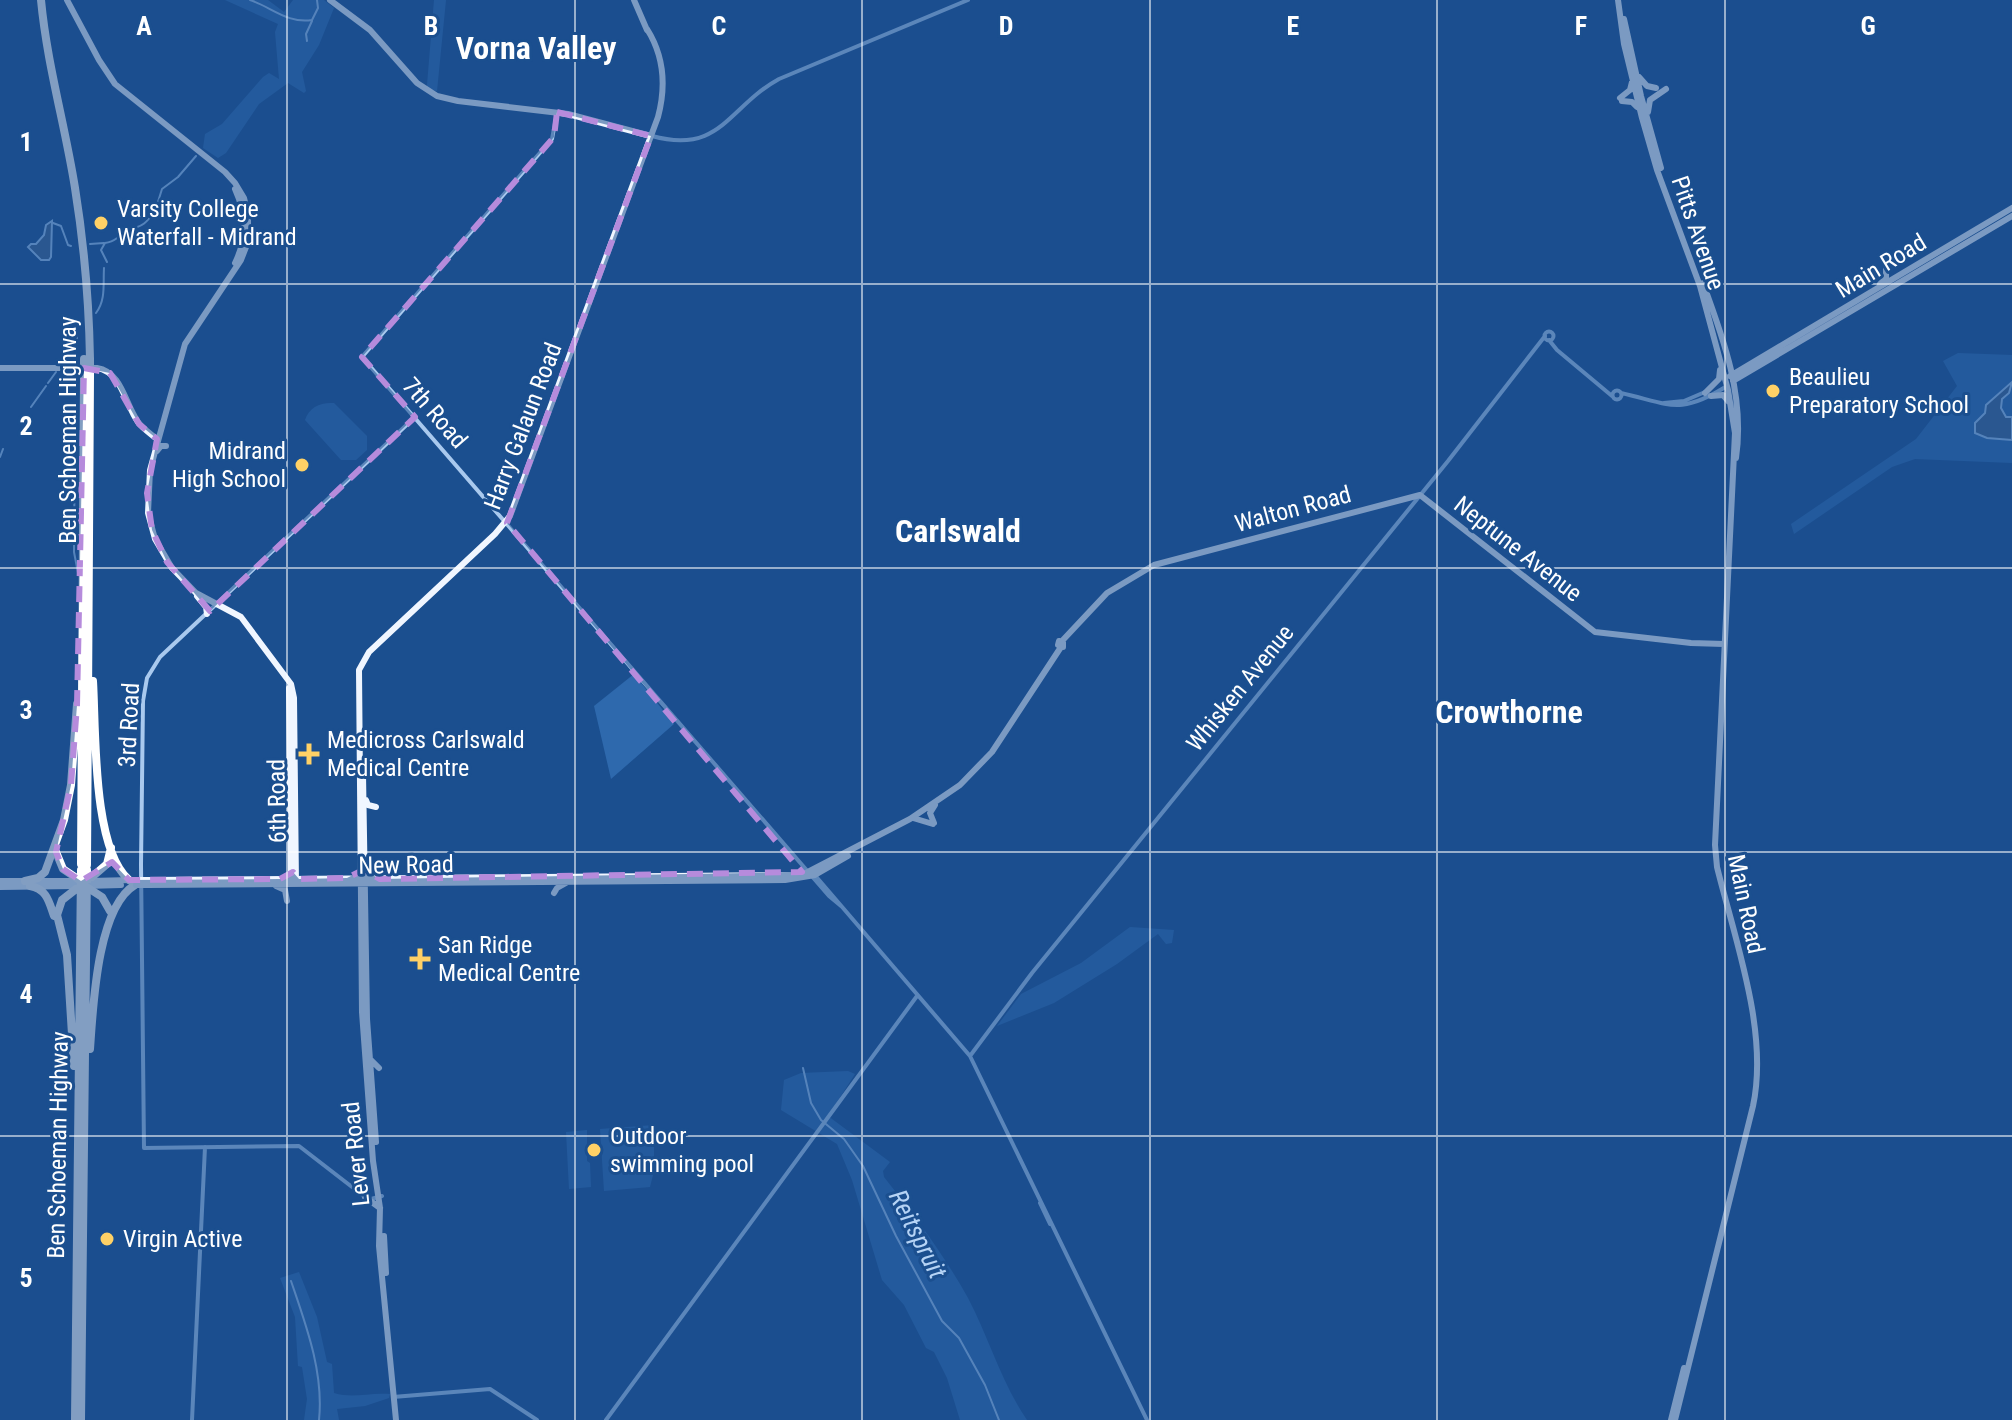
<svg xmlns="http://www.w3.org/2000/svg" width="2012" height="1420" viewBox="0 0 2012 1420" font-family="'Roboto Condensed',sans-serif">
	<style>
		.green { fill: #2e69ad }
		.water { fill: #3c6290; stroke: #9cc4f0; stroke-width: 2 }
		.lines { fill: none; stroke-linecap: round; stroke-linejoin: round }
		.stream { stroke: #9cc4f0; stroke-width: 2 }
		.minor { stroke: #a9c9ee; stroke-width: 4 }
		.major { stroke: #f0f6ff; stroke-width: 6 }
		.highway { stroke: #fff; stroke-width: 8 }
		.major-bridge { stroke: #f0f6ff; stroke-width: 6 }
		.highway-bridge { stroke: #fff; stroke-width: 8 }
		.marked { fill: none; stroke: #b68bdc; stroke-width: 6; stroke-dasharray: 16 10; stroke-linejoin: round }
		.grid { fill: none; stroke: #fff; stroke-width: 2; stroke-opacity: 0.55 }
		.poi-dot { fill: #ffd166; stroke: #1b4f8f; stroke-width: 3 }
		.labels { text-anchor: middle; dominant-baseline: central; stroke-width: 6; stroke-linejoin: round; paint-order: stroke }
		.poi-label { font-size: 24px; fill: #fff; stroke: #1b4f8f; text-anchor: start }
		.street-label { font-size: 24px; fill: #fff; stroke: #1b4f8f }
		.water-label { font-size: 26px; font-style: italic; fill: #b5d3f5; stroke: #1b4f8f }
		.district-label { font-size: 32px; font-weight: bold; fill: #fff; stroke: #1b4f8f }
		.grid-label { font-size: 26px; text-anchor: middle; font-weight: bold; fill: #fff; stroke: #1b4f8f; stroke-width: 6; stroke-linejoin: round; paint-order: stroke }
	</style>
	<rect width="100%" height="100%" fill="#1b4f8f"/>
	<!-- green -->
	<path class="green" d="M225,0H268L284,12L293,0H324L334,8L319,45L302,72L306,91L304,93L288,83L259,104L226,153L218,158L203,148L205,134L222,124L263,77L269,73L279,79L275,32L278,24Z
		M434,0H446L437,91L428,90L427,85Z
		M1958,353L2012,355V463L1915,459L1892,467L1794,534L1791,524L1916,439L1957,386L1943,361Z
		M334,403L367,436V450L356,460H341L305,420C309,407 321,402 334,403Z
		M634,674L674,724L611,779L594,706Z
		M1130,927L1174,930L1172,943L1166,944L1158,934L1117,964L1054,1003L997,1026L1021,994L1081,963Z
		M848,1071L855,1074L828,1116L890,1162L883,1171L884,1177C915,1216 944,1255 968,1298C989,1338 1001,1382 1027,1420H960L947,1378L934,1352L926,1348L904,1305L882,1280L852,1180L837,1144L781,1110L784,1080L801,1073Z
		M654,1125V1171L650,1187L604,1191L600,1129Z
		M587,1130V1161L590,1163L591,1187L569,1189L566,1132Z
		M299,1272L317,1317L327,1362L332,1364L334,1393C353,1399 370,1392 390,1394L389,1398L365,1406L337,1409L339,1420H304L307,1399L302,1367L298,1366L295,1317L280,1278Z"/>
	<!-- water -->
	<path class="water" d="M52,221L51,257L49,260H41L28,247L31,244H36L44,235L46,225Z
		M2012,382L2009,393L2002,399L2001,408L2006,417H2012V440L1987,438L1975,433V423L1985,413L1986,405Z"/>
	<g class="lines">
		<!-- stream -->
		<path class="stream" d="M250,0C271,7 288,24 312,20L318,8L317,0
			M307,41L306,34L312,21
			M157,205L162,189L178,177L196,156
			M53,223L61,226L68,245L71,246
			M90,244L104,243
			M107,262L101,250L105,243C114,242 115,239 123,234C139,223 140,232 155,211
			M96,313C106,300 103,284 104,268
			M63,360L77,341V331
			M75,377L77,372
			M48,383L56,372
			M31,407L46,386
			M75,411L74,552L78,573
			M0,457L3,449
			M803,1068L811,1103L821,1120L844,1139L863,1166L896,1236L942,1321L959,1338L985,1385L999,1420
			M291,1281C306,1325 324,1373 319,1420"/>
		<!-- minor -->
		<path class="minor" d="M557,112L552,139L362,357L829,896L841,906
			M652,136C721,155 728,107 779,79L968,0
			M1544.5 336a4.5 4.5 0 1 1 9 0a4.5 4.5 0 1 1-9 0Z
			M1549,340L1557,350L1612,396
			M1612.5 395a4.5 4.5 0 1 1 9 0a4.5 4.5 0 1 1-9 0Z
			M1621,393C1670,404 1679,416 1727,386
			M1664,403L1684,401L1705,392
			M813,873L970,1056L1147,1420
			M970,1056L1032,973L1448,461L1545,336
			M382,1196L371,1199L365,1197L299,1146L144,1148L141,865L143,701L147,678L160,657L415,417
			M1040,1203L1050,1224
			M393,1397L490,1389L537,1420
			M192,1420L205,1147
			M606,1420L917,996"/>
		<!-- major -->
		<path class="major" d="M67,0L99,60L115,84L225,172L235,183L244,198L248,215V242L241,260L185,344L150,470L148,513L155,539L172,568L196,593L241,617L291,684L294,698L296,884
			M330,0L370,30L417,83L437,96L458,101L568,114L651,136
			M634,0L647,30
			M1618,0L1624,44L1642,118L1657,170L1700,286L1728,390L1735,433L1715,845L1717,867C1735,940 1769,1032 1753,1106L1675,1420
			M1624,19L1641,96L1661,168
			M1639,77L1647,86L1656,88
			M1620,98L1630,90L1632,82
			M1622,101L1632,102L1637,107
			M1648,112L1650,100L1666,89
			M235,189C246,213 247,239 235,263
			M1703,283C1724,340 1745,397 1736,458
			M1880,284L1886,278V268
			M0,368H97C122,372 125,404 138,422C143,429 151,434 157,439
			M1730,376L2012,208
			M1733,381L2012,216
			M1705,393L1719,379L1720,370
			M1711,396L1723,395L1729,402
			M157,451L161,446H166
			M197,596L206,607L207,614
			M1059,641L1063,642V647L1058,645Z
			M1062,641L1107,593L1154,565L1420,495L1595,632L1691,643L1724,644
			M289,688L291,880
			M363,774L367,1019L376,1142
			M366,800L368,805L376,807
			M913,818L933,824
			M934,823L930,813L935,805
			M147,880L802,875L910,819L960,785L992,752L1061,647
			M0,881H77
			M90,881L132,880
			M147,885L785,880L815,875L848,856
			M276,886L285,890L287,901
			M0,887L75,886
			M554,893L557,888L566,883
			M370,1059L379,1068
			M365,1197L380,1208
			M384,1236L386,1273
			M396,1420L379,1246L380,1208L373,1161L362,1012L359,670L369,652L495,534L510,516L658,117C666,87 664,56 647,29
			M1671,1420L1684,1368"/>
		<!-- highway -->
		<path class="highway" d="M41,0C47,64 65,125 75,188C84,244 89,302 90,359
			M93,681C96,729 92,848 129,880
			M81,864L84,376
			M87,865L90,376
			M92,877L107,864L111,848
			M25,881L38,878L45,872L64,820L71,785L77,704
			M30,886C47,889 49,902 54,916
			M90,1049C93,1008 97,907 135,885
			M74,1066L67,955L57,915L62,900L76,889
			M75,1420L81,870
			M81,1420L87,870"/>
		<!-- major-bridge -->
		<path class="major-bridge" d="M135,880H147
			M136,885H147
			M85,886L121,885"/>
		<!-- highway-bridge -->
		<path class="highway-bridge" d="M90,360V376
			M84,376V359
			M56,852L63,869L81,881
			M85,886L102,897L110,911"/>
	</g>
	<!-- marked area -->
	<path d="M0 0H2012V1420H0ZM557,112L651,136L507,523L802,872L380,879L363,870L347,878L299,879L293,872L280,879L129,880L112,862L81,881L63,869L56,852L71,785L77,705L84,368L110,373L139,424L157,439L147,493L152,530L167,562L210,611L415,417L362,357L554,137Z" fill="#1b4f8f" fill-opacity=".55" fill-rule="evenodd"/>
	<path class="marked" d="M557,112L651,136L507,523L802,872L380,879L363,870L347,878L299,879L293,872L280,879L129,880L112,862L81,881L63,869L56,852L71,785L77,705L84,368L110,373L139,424L157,439L147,493L152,530L167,562L210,611L415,417L362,357L554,137Z"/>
	<!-- grid -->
	<path class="grid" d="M287,0V1420M575,0V1420M862,0V1420M1150,0V1420M1437,0V1420M1725,0V1420M0,284H2012M0,568H2012M0,852H2012M0,1136H2012"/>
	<!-- markers -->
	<g class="poi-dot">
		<circle cx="101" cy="223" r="8"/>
		<circle cx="1773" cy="391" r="8"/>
		<circle cx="302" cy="465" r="8"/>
		<path d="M305 742h8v8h8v8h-8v8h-8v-8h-8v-8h8z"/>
		<path d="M416 947h8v8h8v8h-8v8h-8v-8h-8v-8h8z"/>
		<circle cx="594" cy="1150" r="8"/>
		<circle cx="107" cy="1239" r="8"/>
	</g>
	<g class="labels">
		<!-- poi labels -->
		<g class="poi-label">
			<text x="117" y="209">Varsity College<tspan x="117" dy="28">Waterfall - Midrand</tspan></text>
			<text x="1789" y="377">Beaulieu<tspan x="1789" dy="28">Preparatory School</tspan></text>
			<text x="286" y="451" text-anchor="end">Midrand<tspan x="286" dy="28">High School</tspan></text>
			<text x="327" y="740">Medicross Carlswald<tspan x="327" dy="28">Medical Centre</tspan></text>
			<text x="438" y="945">San Ridge<tspan x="438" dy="28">Medical Centre</tspan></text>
			<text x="610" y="1136">Outdoor<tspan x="610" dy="28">swimming pool</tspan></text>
			<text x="123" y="1239">Virgin Active</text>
		</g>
		<!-- street labels -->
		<g class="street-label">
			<text transform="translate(1698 233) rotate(71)">Pitts Avenue</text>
			<text transform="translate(1881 266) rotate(-31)">Main Road</text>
			<text transform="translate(435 413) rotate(49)">7th Road</text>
			<text transform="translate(523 426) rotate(-69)">Harry Galaun Road</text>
			<text transform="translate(68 430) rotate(-90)">Ben Schoeman Highway</text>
			<text transform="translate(1293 509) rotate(-15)">Walton Road</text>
			<text transform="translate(1518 549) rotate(38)">Neptune Avenue</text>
			<text transform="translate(1240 688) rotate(-51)">Whisken Avenue</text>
			<text transform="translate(129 725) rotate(-87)">3rd Road</text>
			<text transform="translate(277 801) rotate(-91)">6th Road</text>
			<text transform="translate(406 865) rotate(-1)">New Road</text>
			<text transform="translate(1746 904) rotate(78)">Main Road</text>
			<text transform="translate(58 1145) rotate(-89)">Ben Schoeman Highway</text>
			<text transform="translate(356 1154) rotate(-96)">Lever Road</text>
		</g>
		<!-- water labels -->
		<g class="water-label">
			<text transform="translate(918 1234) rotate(63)">Reitspruit</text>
		</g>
		<!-- district labels -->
		<g class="district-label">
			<text x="536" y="48">Vorna Valley</text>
			<text x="958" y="531">Carlswald</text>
			<text x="1509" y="712">Crowthorne</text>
		</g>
	</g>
	<g class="grid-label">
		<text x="144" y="35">A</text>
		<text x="431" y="35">B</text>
		<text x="719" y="35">C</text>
		<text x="1006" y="35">D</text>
		<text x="1293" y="35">E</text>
		<text x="1581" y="35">F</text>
		<text x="1868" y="35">G</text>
		<text x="26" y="151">1</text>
		<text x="26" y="435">2</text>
		<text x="26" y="719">3</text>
		<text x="26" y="1003">4</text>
		<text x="26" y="1287">5</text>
	</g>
</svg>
